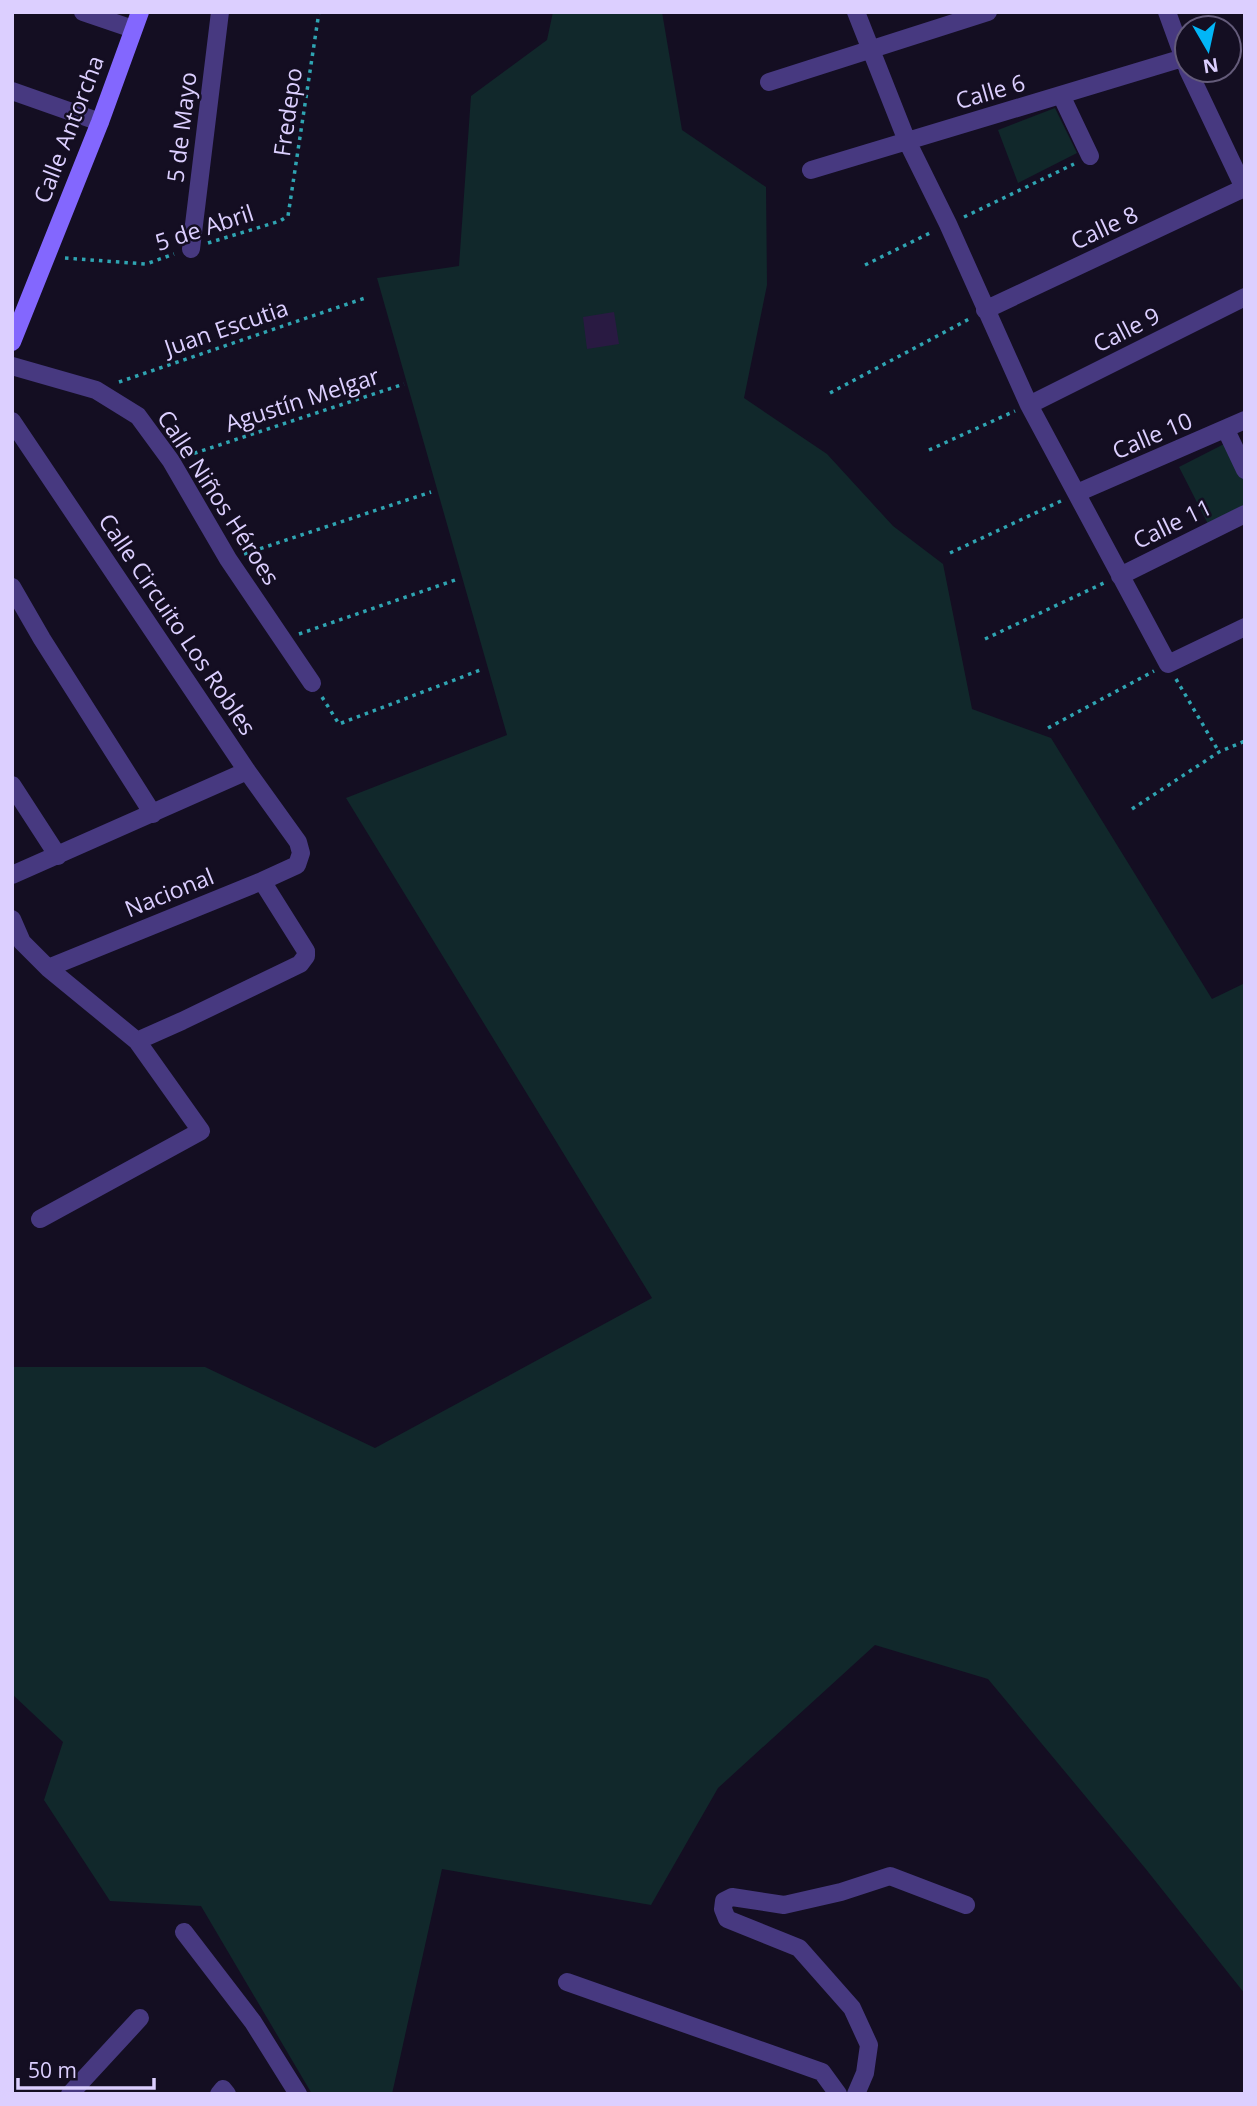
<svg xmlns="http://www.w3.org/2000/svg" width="1257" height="2106" viewBox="0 0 1257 2106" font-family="'Open Sans',sans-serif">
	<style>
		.green { fill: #11282b }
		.building { fill: #291a42 }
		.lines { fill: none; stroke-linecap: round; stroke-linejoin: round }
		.path { stroke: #2fa4b2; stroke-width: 3.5; stroke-dasharray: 3.5 5; stroke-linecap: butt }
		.street { stroke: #473980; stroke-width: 18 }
		.secondary { stroke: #8367fe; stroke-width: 18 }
		.labels { text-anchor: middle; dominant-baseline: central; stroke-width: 5; stroke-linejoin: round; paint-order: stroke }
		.street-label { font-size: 23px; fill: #dccfff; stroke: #140e22 }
	</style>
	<rect width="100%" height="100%" fill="#140e22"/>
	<!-- green -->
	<path class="green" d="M553,12H662L682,130L766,187L767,285L744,398L827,454L893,526L943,564L972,709L1051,738L1212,999L1245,983V1994L1145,1868L988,1679L875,1645L718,1788L651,1905L442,1869L392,2094H312L201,1906L110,1901L44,1800L63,1742L12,1694V1367H205L375,1448L652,1298L346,798L507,735L377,278L459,266L471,96L547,40Z
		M1055,108L1077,153L1018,183L998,130Z
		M1226,443L1245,479V508L1209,526L1179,467Z"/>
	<!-- building -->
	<path class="building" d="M614,312L619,344L587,349L583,317Z"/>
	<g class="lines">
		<!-- path -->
		<path class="path" d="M964,217L1074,164
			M208,243L280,221L288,216L319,12
			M65,258L146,264L174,254
			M865,265L932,232
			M119,382L368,297
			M830,393L971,318
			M929,450L1015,411
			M186,456L404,384
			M950,553L1063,500
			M244,554L431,492
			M299,634L458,579
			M985,639L1106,582
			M1176,679L1219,752
			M322,697L339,724L483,669
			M1048,728L1154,671
			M1132,809L1219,752L1245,741"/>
		<!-- street -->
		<path class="street" d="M83,12L133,29
			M856,12L907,141L948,224L1029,405L1168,664L1245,627
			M1167,12L1187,67
			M1188,70L1245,190
			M769,82L988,12
			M12,91L100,122
			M1061,95L1090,156
			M811,170L1183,58
			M191,249L220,12
			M985,310L1244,188
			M12,366L96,390L138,416L171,461L228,559L312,683
			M1029,405L1245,297
			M12,421L247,771L298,842L301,853L297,865L262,881L48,968
			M1226,430L1245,470
			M1077,493L1245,420
			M1120,576L1245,514
			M12,587L42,639L153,814
			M12,785L58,856
			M12,875L247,771
			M12,919L22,942L48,968L137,1041L201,1131L40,1219
			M137,1041L182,1021L300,964L306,956V951L262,881
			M184,1932L253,2022L298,2094
			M567,1982L822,2072L838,2094
			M70,2094L140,2018
			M219,2094L223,2089L227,2094
			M856,2094L865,2073L869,2045L852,2008L799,1948L727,1919L723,1909L724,1901L732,1897L784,1905L841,1892L890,1876L966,1905"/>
		<!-- secondary -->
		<path class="secondary" d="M12,342L100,122L140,12"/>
	</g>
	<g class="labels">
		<!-- street labels -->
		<g class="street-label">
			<text transform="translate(990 91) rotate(-16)">Calle 6</text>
			<text transform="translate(287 112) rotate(-82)">Fredepo</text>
			<text transform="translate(181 127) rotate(-83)">5 de Mayo</text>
			<text transform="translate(68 129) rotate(-69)">Calle Antorcha</text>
			<text transform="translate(204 227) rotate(-18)">5 de Abril</text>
			<text transform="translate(1104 227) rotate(-25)">Calle 8</text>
			<text transform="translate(226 327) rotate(-19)">Juan Escutia</text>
			<text transform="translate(1126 329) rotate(-27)">Calle 9</text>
			<text transform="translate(302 399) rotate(-18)">Agustín Melgar</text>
			<text transform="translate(1152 435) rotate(-23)">Calle 10</text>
			<text transform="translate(219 497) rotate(57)">Calle Niños Héroes</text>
			<text transform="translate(1172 523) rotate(-26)">Calle 11</text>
			<text transform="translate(178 624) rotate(56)">Calle Circuito Los Robles</text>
			<text transform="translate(169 892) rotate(-22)">Nacional</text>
		</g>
	</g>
	<!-- border -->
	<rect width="1257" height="2106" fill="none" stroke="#dccfff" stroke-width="28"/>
	<!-- north arrow -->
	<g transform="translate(1208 49) rotate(171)"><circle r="33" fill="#140e22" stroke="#645b7a" stroke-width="2"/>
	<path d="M0-5L12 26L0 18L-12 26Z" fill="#02b6f7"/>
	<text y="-10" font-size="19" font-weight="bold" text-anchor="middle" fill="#dccfff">N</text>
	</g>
	<!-- scale -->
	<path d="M18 2078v10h136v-10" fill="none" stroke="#dccfff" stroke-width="3.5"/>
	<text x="28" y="2078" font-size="21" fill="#dccfff" stroke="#140e22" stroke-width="5" paint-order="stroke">50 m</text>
</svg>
